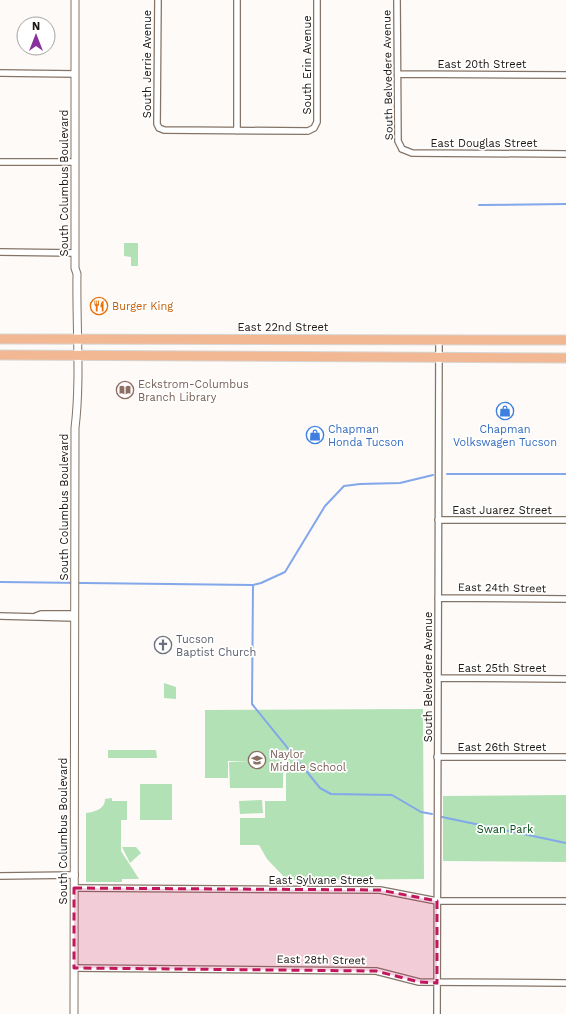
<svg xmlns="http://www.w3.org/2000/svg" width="566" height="1014" viewBox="0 0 566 1014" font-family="'Work Sans',sans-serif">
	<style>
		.green { fill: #b1e1b4 }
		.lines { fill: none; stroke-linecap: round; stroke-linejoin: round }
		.stream { stroke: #82a7ea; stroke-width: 2 }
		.minor-casing { stroke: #847467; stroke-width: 8 }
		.tertiary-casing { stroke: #847467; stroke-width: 9 }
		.primary-casing { stroke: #d6d5d4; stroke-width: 11 }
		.minor { stroke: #fff; stroke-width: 5.5 }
		.tertiary { stroke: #fff; stroke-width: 7 }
		.primary { stroke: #f2b894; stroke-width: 9 }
		.marked { fill: #c2185b; fill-opacity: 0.2; stroke: #c2185b; stroke-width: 3; stroke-dasharray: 8 5; stroke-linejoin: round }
		.labels { text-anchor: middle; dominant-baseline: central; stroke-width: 3.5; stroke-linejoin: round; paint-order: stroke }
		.street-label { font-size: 11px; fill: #1d1611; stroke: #fff }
		.food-label { font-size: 11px; fill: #c56008; stroke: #fff; text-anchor: start }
		.education-label { font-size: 11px; fill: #785e54; stroke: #fff; text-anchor: start }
		.shop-label { font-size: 11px; fill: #366cbe; stroke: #fff; text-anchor: start }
		.worship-label { font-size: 11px; fill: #5b616d; stroke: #fff; text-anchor: start }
		.park-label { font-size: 11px; fill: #064f18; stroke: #fff }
	</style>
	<rect width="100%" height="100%" fill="#fefaf7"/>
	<!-- green -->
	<path class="green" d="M124,243H138V266H131V257L124,256Z
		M164,683L176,687V699L164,698Z
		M423,709L424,879L287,880L267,859L259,845H240V818H265V801H286V761H283V788H230L229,762L250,761H228V778H205V710Z
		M108,750H156L157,758H108Z
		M140,784H172V820H140Z
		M566,795V862L443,861V796Z
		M112,798V801H127V820H121V851L139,879H122V882H86V813C95,812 105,809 105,799Z
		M262,800L263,813L240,814L239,801Z
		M122,847H136L141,853L130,863Z"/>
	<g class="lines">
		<!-- stream -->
		<path class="stream" d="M479,205L566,204
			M447,474H566
			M0,582L253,585L252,704L320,788L331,794L392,795L421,812L432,814
			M253,585L261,583L285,572L325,506L344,486L360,484L400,483L433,475
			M442,817L566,843"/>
		<defs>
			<path id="minor" d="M158,0L157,124L159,128L164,130L308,131L314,128L317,122V0
				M237,0V131
				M397,0L398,141L402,149
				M0,73L75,74
				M398,74L566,75
				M402,149L412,153L566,154
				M0,162H75
				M0,252L75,253
				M438,520H566
				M438,598L566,599
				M0,616L75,618
				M36,616L41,614H75
				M438,678L566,679
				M437,757H566
				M0,876L75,875
				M74,888L380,890L437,901H566
				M74,968L376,971L419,982L566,983
				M437,1014L439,339"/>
			<path id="tertiary" d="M74,1014L75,428C81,379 76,324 77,274L75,268V0"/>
			<path id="primary" d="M0,339L566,340
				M0,355L566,358"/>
		</defs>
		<!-- minor casing -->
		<use href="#minor" class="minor-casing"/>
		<!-- tertiary casing -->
		<use href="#tertiary" class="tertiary-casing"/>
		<!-- primary casing -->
		<use href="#primary" class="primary-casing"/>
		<!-- minor -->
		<use href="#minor" class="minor"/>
		<!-- tertiary -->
		<use href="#tertiary" class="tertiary"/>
		<!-- primary -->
		<use href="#primary" class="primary"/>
	</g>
	<!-- marked area -->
	<path class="marked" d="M74,888L380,890L437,901V983L419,982L376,971L74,968Z"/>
	<!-- icons -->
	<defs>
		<symbol id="restaurant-ring" viewBox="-11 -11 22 22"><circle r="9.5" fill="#fff" stroke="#e8710a" stroke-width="1.5"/><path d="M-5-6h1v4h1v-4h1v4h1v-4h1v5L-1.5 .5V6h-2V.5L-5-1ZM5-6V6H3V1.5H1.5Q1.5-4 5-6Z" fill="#e8710a"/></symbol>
		<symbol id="library-ring" viewBox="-11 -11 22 22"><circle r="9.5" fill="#fff" stroke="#8d6e63" stroke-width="1.5"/><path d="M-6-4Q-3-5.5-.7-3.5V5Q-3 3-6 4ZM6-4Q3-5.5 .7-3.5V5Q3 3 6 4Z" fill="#8d6e63"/></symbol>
		<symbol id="shop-ring" viewBox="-11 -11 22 22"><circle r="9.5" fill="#fff" stroke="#3f7fe0" stroke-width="1.5"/><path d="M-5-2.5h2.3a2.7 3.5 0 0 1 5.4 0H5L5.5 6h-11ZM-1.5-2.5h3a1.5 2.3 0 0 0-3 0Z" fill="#3f7fe0"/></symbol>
		<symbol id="church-ring" viewBox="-11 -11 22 22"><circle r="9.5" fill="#fff" stroke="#6b7280" stroke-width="1.5"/><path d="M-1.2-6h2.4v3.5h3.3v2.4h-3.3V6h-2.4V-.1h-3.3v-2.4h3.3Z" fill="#6b7280"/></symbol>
		<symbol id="school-ring" viewBox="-11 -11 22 22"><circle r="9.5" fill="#fff" stroke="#8d6e63" stroke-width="1.5"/><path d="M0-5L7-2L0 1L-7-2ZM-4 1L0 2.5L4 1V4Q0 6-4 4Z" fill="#8d6e63"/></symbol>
	</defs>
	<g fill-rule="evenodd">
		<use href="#restaurant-ring" x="89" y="296" width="20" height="20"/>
		<use href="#library-ring" x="115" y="380" width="20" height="20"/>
		<use href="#shop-ring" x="495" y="401" width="20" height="20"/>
		<use href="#shop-ring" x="305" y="425" width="20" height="20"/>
		<use href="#church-ring" x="153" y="635" width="20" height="20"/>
		<use href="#school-ring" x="247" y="750" width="20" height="20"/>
	</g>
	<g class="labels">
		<!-- street labels -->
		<g class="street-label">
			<text transform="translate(147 64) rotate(-90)">South Jerrie Avenue</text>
			<text x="482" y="64">East 20th Street</text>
			<text transform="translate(307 65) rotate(-90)">South Erin Avenue</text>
			<text transform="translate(388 75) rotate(-91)">South Belvedere Avenue</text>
			<text x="484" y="143">East Douglas Street</text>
			<text transform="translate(64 183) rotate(-90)">South Columbus Boulevard</text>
			<text x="283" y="327">East 22nd Street</text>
			<text transform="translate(64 507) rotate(-90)">South Columbus Boulevard</text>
			<text x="502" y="510">East Juarez Street</text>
			<text transform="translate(502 588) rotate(1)">East 24th Street</text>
			<text x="502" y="668">East 25th Street</text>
			<text transform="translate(428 677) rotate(-90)">South Belvedere Avenue</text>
			<text x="502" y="747">East 26th Street</text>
			<text transform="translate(63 831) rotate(-90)">South Columbus Boulevard</text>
			<text x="321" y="880">East Sylvane Street</text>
			<text transform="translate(321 960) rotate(1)">East 28th Street</text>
		</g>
		<!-- food labels -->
		<g class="food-label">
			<text x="112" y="306">Burger King</text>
		</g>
		<!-- education labels -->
		<g class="education-label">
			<text x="138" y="384">Eckstrom-Columbus<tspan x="138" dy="13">Branch Library</tspan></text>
			<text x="270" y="754">Naylor<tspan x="270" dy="13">Middle School</tspan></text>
		</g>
		<!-- shop labels -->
		<g class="shop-label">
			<text x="328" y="429">Chapman<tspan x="328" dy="13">Honda Tucson</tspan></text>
			<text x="505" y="429" text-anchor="middle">Chapman<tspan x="505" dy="13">Volkswagen Tucson</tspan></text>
		</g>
		<!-- worship labels -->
		<g class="worship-label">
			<text x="176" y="639">Tucson<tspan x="176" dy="13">Baptist Church</tspan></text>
		</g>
		<!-- park labels -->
		<g class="park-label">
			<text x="505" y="829">Swan Park</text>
		</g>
	</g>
	<!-- north arrow -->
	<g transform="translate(36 36)"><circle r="19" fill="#ffffff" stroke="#a5a2a0"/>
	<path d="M0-3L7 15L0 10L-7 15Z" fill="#88309d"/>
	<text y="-6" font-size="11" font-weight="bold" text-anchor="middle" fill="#1d1611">N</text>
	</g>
</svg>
